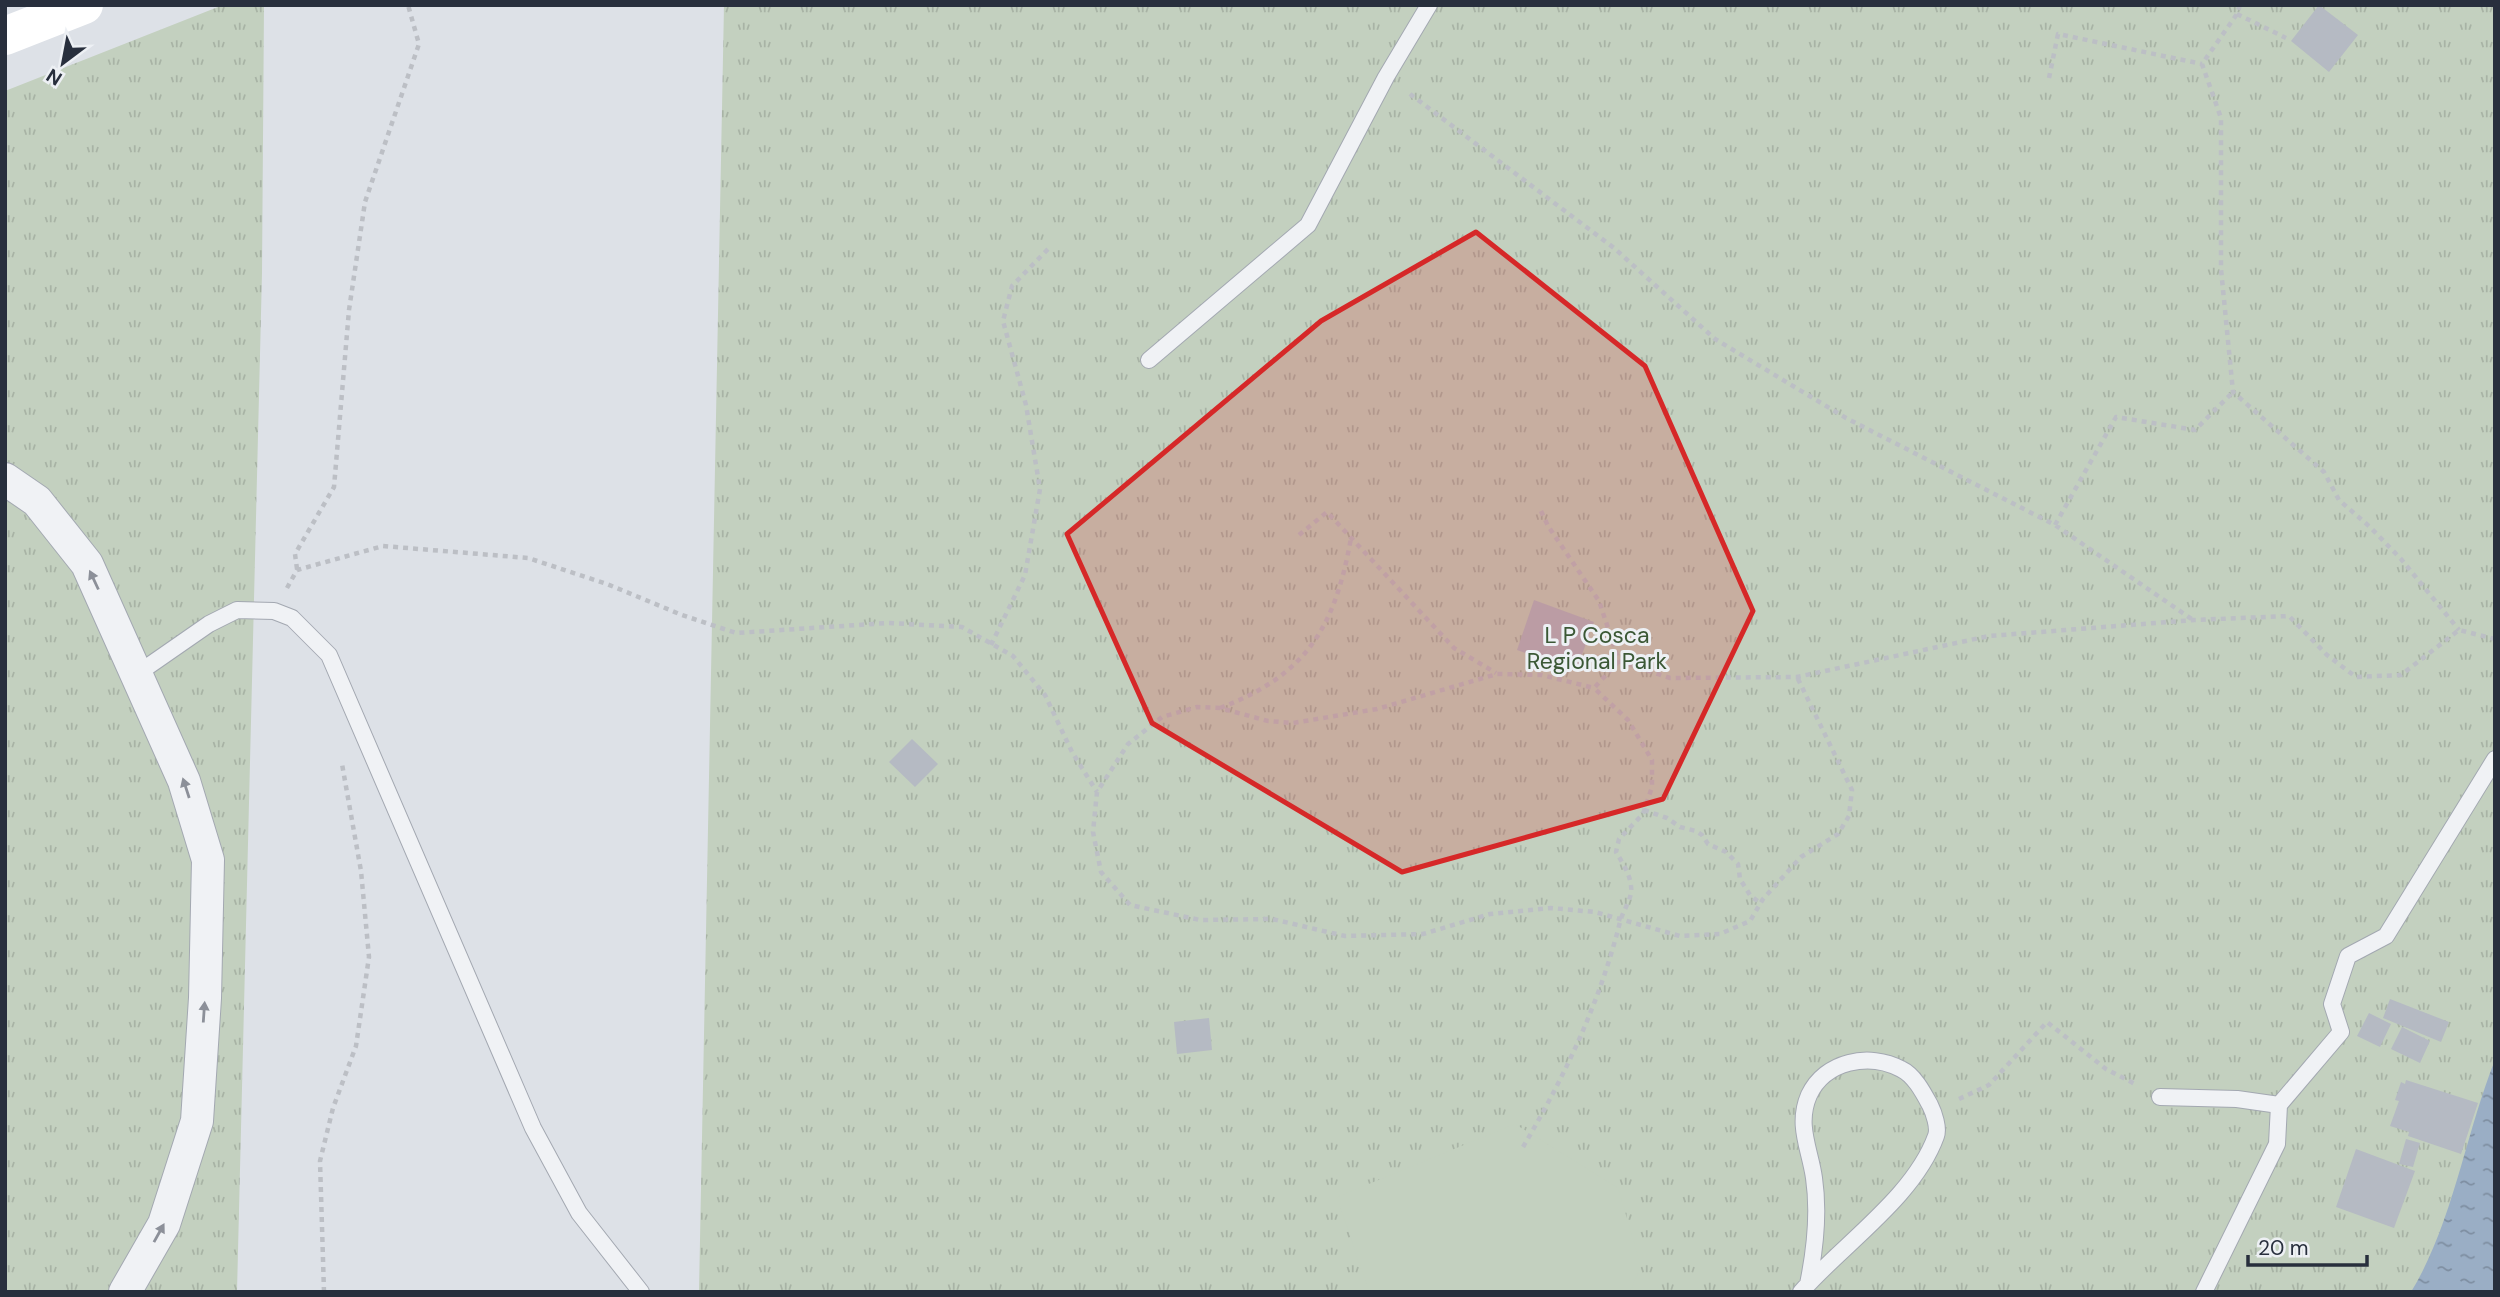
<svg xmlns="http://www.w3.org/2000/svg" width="2500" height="1297" viewBox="0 0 2500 1297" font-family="'DM Sans',sans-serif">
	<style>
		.park { fill: url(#park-tufts) }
		.garden { fill: #c3d0bf }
		.water { fill: url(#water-ripples) }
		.building { fill: #b5bac3 }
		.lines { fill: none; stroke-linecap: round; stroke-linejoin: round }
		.lane-casing { stroke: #a3a8b1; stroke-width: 18 }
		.street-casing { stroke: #a3a8b1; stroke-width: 34 }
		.path { stroke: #bcbfc5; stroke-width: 4.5; stroke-dasharray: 5 5; stroke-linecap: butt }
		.lane { stroke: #f0f2f5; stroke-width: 16 }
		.street { stroke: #f0f2f5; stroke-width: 32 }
		.secondary { stroke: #fff; stroke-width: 38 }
		.oneway { fill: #8c9099 }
		.marked { fill: #d62828; fill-opacity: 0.2; stroke: #d62828; stroke-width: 5; stroke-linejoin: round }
		.labels { text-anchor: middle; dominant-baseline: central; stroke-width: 6; stroke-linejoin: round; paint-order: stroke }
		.park-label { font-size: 23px; fill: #3b5835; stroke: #edf0f4 }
	</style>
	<defs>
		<pattern id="park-tufts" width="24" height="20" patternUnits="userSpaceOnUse" patternTransform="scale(1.75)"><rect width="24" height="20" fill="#c3d0bf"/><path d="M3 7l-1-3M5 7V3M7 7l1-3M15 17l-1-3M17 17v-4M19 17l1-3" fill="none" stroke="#a8b3a5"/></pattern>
		<pattern id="water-ripples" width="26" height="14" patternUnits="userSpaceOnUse" patternTransform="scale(1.75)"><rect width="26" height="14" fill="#9aaec5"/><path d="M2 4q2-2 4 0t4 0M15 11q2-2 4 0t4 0" fill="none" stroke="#7e8ea1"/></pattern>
	</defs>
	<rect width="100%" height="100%" fill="#dde1e7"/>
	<!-- park -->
	<path class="park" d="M223,5H264L262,273L237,1292H5V91Z
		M724,5H2495V1292H699Z"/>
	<!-- garden -->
	<path class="garden" d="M1515,1124L1618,1188L1641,1266L1630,1292H1369L1337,1197Z"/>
	<!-- water -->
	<path class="water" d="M2495,1060V1292H2411C2453,1223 2465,1135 2495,1060Z"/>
	<!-- building -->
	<path class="building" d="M2319,5L2358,35L2329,72L2291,41Z
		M1534,600L1594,622L1576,671L1517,650Z
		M912,739L938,764L915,787L889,762Z
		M2390,999L2449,1022L2441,1042L2383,1018Z
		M2369,1013L2391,1024L2380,1047L2357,1036Z
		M1209,1018L1212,1050L1177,1054L1174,1022Z
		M2402,1027L2430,1041L2420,1063L2391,1049Z
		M2406,1080L2478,1103L2461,1154L2408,1136L2409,1132L2390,1126L2399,1101L2395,1100L2401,1082L2405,1084Z
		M2406,1139L2420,1143L2413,1167L2399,1164Z
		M2356,1149L2415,1171L2394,1228L2336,1207Z"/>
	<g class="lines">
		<defs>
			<path id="lane" d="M1149,360L1308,225L1386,77L1429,5
				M137,674L209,624L237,610L274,611L292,618L329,655L533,1128L579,1213L641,1292
				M2160,1097L2237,1099L2279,1105
				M1801,1292C1843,1244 1914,1197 1936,1136C1939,1128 1934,1113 1930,1105C1923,1092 1914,1075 1901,1069C1869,1052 1825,1061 1809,1095C1796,1125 1810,1149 1814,1178C1819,1212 1815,1250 1808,1284
				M2204,1292L2277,1144L2279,1105L2341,1032L2332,1004L2348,956L2386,936L2495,759"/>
			<path id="street" d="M5,479L37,501L87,564L184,781L208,860L205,998L197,1121L164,1224L125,1292"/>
		</defs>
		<!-- lane casing -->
		<use href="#lane" class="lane-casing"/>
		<!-- street casing -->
		<use href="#street" class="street-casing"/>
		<!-- path -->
		<path class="path" d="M2240,5L2237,14L2202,64L2221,118V269L2233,392L2324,472L2339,500L2370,527L2401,559L2459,630
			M2237,14L2286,38
			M2049,78L2058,34L2202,64
			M1410,94L1614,248L1715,339L1846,418L2055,525L2193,620
			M1541,511L1548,526L1599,601L1619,661L1670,678L1797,677L1989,636L2194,620L2289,616L2327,655L2356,677L2401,675L2459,630L2495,639
			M2055,525L2116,417L2195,430L2233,392
			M1299,535L1327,512L1454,648L1496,673
			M297,569L295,554L334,487L349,310L365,202L419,44L408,5
			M287,588L297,570L383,546L528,558L607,584L682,615L736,633L888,623L962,627L1013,656L1045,695L1072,752L1097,792
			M991,645L1025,575L1040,489L1026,405L1003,321L1012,286L1050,247
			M1619,661L1594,688L1542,675L1497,674L1377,709L1293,723L1268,721L1220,708L1197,707L1162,717L1128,744L1097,792L1093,832L1101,872L1130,905L1200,920L1272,919L1345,936L1423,934L1490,914L1551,908L1595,912L1680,936L1720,934L1750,921L1763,899L1801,857L1838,834L1849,816L1852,790L1797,677
			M1220,708C1307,675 1335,627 1351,538
			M1644,810L1667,818L1680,827L1696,831L1702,835L1708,844L1726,852L1738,864L1740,879L1750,895L1760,903
			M1959,1099L1989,1085L2047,1022L2106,1069L2137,1085
			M1523,1147C1565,1076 1600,1002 1620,922C1623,910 1633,898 1631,886C1630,874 1622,862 1616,852L1619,839L1643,814L1652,787V760L1628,720L1594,688
			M324,1292L320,1161L333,1108L356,1046L369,957L361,871L342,764"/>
		<!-- lane -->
		<use href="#lane" class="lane"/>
		<!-- street -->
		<use href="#street" class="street"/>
		<!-- secondary -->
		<path class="secondary" d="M5,36L84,5"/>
	</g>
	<!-- one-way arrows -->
	<defs><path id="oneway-solid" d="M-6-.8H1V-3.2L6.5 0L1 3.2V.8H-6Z" transform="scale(1.75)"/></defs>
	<g class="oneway">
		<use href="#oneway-solid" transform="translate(94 580) rotate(-115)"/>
		<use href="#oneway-solid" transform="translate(186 788) rotate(-108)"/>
		<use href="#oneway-solid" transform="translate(204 1012) rotate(-86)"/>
		<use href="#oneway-solid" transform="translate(159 1233) rotate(-61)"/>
	</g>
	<!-- marked area -->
	<path class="marked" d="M1476,232L1645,366L1753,611L1663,799L1402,872L1152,723L1067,534L1321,321Z"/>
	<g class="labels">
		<!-- park labels -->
		<g class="park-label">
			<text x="1597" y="635">L P Cosca<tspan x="1597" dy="26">Regional Park</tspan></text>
		</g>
	</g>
	<!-- border -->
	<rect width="2500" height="1297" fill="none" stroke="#282f3d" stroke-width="14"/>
	<!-- north arrow -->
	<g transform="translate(63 63) rotate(212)" stroke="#edf0f4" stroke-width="5" paint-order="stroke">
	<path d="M0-5L12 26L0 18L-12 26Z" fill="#282f3d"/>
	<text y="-10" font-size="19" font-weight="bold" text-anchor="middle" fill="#282f3d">N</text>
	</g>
	<!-- scale -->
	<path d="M2248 1255v10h119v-10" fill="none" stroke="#282f3d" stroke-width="3.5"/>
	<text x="2258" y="1255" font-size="21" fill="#282f3d" stroke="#edf0f4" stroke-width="5" paint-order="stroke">20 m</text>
</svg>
